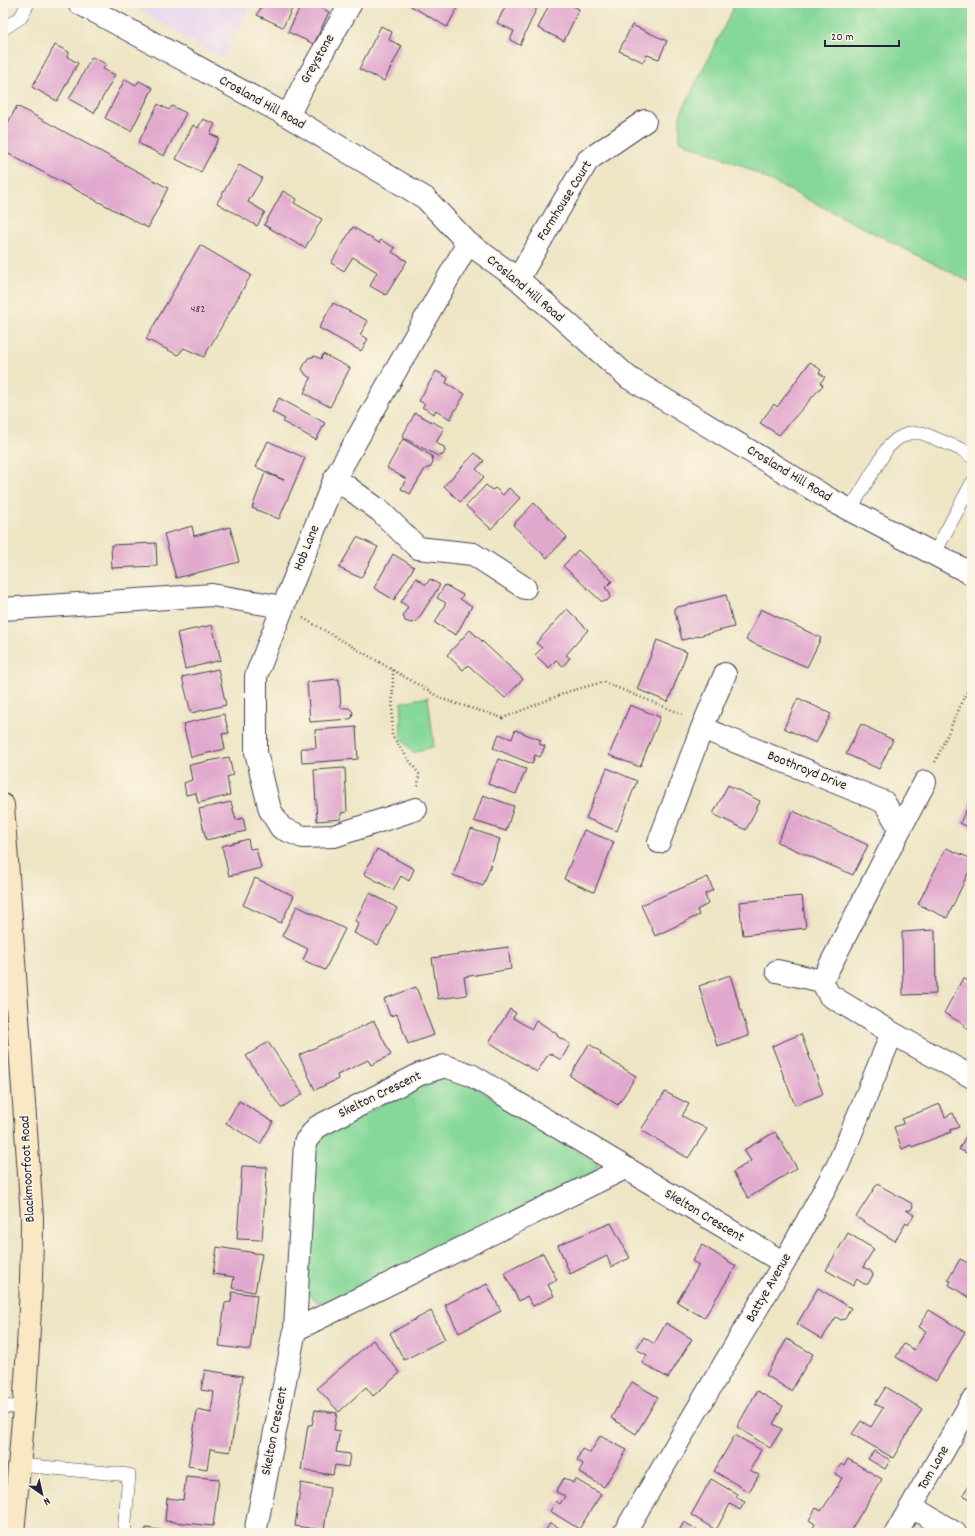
<svg xmlns="http://www.w3.org/2000/svg" width="975" height="1536" viewBox="0 0 975 1536" font-family="Dekko,sans-serif">
	<style>
		.built { fill: #e5d3f1 }
		.green { fill: #85d899; stroke: #547d6a }
		.building { fill: #e1a8ce }
		.lines { fill: none; stroke-linecap: round; stroke-linejoin: round }
		.lane-casing { stroke: #413f50; stroke-width: 14 }
		.street-casing { stroke: #413f50; stroke-width: 24 }
		.secondary-casing { stroke: #413f50; stroke-width: 24 }
		.path { stroke: #413f50; stroke-width: 2.5; stroke-dasharray: 1 3; stroke-linecap: butt }
		.lane { stroke: #fff; stroke-width: 13 }
		.street { stroke: #fff; stroke-width: 22 }
		.secondary { stroke: #fae7c3; stroke-width: 22 }
		.labels { text-anchor: middle; dominant-baseline: central; stroke-width: 3.5; stroke-linejoin: round; paint-order: stroke }
		.number-label { font-size: 12px; fill: #524460 }
		.street-label { font-size: 14px; fill: #22223b; stroke: #fcf5e5 }
	</style>
	<rect width="100%" height="100%" fill="#fcf5e5"/>
	<filter id="ink" filterUnits="userSpaceOnUse"><feTurbulence type="fractalNoise" baseFrequency=".025" numOctaves="2"/><feDisplacementMap in="SourceGraphic" scale="8" xChannelSelector="R" yChannelSelector="G"/><feConvolveMatrix kernelMatrix="1 2 1 2 8 2 1 2 1" color-interpolation-filters="sRGB"/></filter>
	<filter id="wash" filterUnits="userSpaceOnUse"><feTurbulence type="fractalNoise" baseFrequency=".012" numOctaves="4" result="noise"/><feDisplacementMap in="SourceGraphic" scale="16" xChannelSelector="R" yChannelSelector="G"/><feGaussianBlur stdDeviation="0.9" result="paint"/><feColorMatrix in="noise" values="0 0 0 0 0 0 0 0 0 0 0 0 0 0 0 0 0 1.4 0 .05"/><feComposite in="paint" operator="in"/></filter>
	<g filter="url(#wash)">
		<rect width="100%" height="100%" fill="#eee5c5"/>
		<!-- built -->
		<path class="built" d="M129,3H252L222,59Z"/>
		<!-- green -->
		<path class="green" d="M736,3H972V283L738,164L680,141V115Z
			M428,697L434,746L413,753L400,737L402,702Z
			M440,1075L457,1076L599,1165L591,1174L331,1303L316,1301L305,1289L316,1139Z"/>
		<g id="blocks">
			<!-- building -->
			<path class="building" d="M263,3H295L283,27L257,15Z
				M302,3H310L329,12L314,44L288,32Z
				M412,3H460L447,27L411,6Z
				M507,3H539L520,45L510,40L514,31L497,23Z
				M550,3H567L579,9L564,41L538,28Z
				M632,25L667,41L659,59L647,55L643,62L619,51Z
				M381,26L392,32L389,40L402,46L384,81L359,69Z
				M55,45L69,52L67,57L78,63L57,101L32,87Z
				M92,57L106,64L103,69L115,75L94,113L69,99Z
				M125,79L136,85L139,81L153,88L131,131L105,118Z
				M158,104L169,110L172,106L186,113L164,156L138,143Z
				M17,106L168,188L148,228L3,151V132Z
				M203,119L215,124L210,134L219,138L201,172L176,159L193,125L198,128Z
				M239,165L262,178L248,202L265,212L257,226L217,203Z
				M283,191L297,199L294,203L322,219L305,248L264,225Z
				M353,227L379,243L381,240L395,248L392,252L407,261L386,295L370,286L377,272L353,257L344,271L331,263Z
				M200,245L251,275L204,357L184,348L178,355L146,339Z
				M333,303L368,321L360,335L368,339L361,351L319,328Z
				M323,354L350,368L330,407L304,393L311,378L306,375L302,369L308,358L315,356L321,359Z
				M810,362L821,370L819,373L825,377L820,383L823,385L779,435L760,423L774,404L777,407Z
				M436,371L448,378L446,383L465,394L450,419L436,410L434,414L422,407L425,404L419,401Z
				M279,398L325,423L316,440L283,422L285,419L272,412Z
				M415,413L444,428L436,443L444,447L445,451L443,455L438,456L402,437Z
				M403,439L432,456L433,462L431,467L425,469L410,494L401,489L406,479L387,468Z
				M268,441L305,458L279,519L252,508L265,473L284,480L256,467Z
				M475,453L484,461L476,469L484,477L460,502L444,486Z
				M486,485L492,490L495,488L503,495L509,488L520,498L491,529L466,506Z
				M534,503L567,537L547,558L513,525Z
				M192,526L194,536L230,527L239,562L176,578L164,534Z
				M357,537L378,547L361,578L339,568Z
				M156,543L157,566L112,568L111,545Z
				M578,550L612,581L605,588L610,592V597L607,601H601L563,566Z
				M393,554L414,567L394,600L374,588Z
				M416,578L426,585L430,579L440,585L417,621L411,623L405,621L403,615L408,607L401,602Z
				M445,585L463,595L460,599L472,606L456,635L435,623L446,603L437,598Z
				M726,595L734,627L682,640L674,608Z
				M567,609L588,630L566,655L570,658L563,666L556,660L549,668L535,655L542,648L536,643Z
				M761,609L821,638L807,667L746,640Z
				M212,625L221,660L185,669L177,633Z
				M470,630L523,679L505,698L468,665L463,670L447,655Z
				M657,640L687,652L668,702L637,689Z
				M218,669L226,705L191,713L182,677Z
				M339,679L341,708H349L353,712L352,718L349,719L310,722L307,682Z
				M798,698L831,714L816,743L784,728Z
				M630,705L660,717L640,767L609,755Z
				M224,714L229,733L222,734L225,749L191,757L183,724Z
				M861,724L893,740L879,769L846,754Z
				M356,727L358,759L302,763L301,748H316L315,730Z
				M515,730L541,740L539,744L545,746L540,757L535,755L532,764L493,748L499,734L512,739Z
				M229,757L233,775L227,777L230,795L198,803L196,793L186,795L184,783L192,780L189,765Z
				M498,759L526,769L516,794L488,784Z
				M345,768L347,812L341,813V819L317,821L314,770Z
				M607,768L637,781L617,831L586,818Z
				M728,785L760,801L746,830L713,814Z
				M483,795L514,806L506,831L474,821Z
				M972,798V829L960,823Z
				M231,802L236,820L243,818L246,831L206,840L199,809Z
				M793,811L868,845L853,875L777,842Z
				M471,829L500,839L483,886L453,875Z
				M584,830L614,842L594,892L564,879Z
				M248,839L250,849L256,848L261,868L229,876L222,846Z
				M946,848L972,859V865L947,918L918,904Z
				M377,849L414,869L409,881L401,876L393,890L364,874Z
				M708,877L713,890L705,894L708,904L697,910L699,915L655,936L641,905Z
				M255,878L294,896L281,923L243,905Z
				M370,893L397,908L378,945L354,933L359,923L355,921Z
				M802,896L806,928L743,935L739,902Z
				M297,906L345,929L325,970L303,960L308,949L282,936Z
				M935,930L936,994L903,995L902,932Z
				M508,947L511,969L464,977L467,995L438,999L432,958Z
				M730,975L749,1036L717,1046L699,986Z
				M963,978L972,983V989L969,993L972,995V1031L964,1027L965,1025L944,1013Z
				M416,987L434,1035L408,1044L397,1014L390,1016L384,999Z
				M510,1009L516,1013L513,1018L532,1029L536,1020L557,1034V1036L570,1044L561,1060L549,1053L537,1072L489,1042Z
				M374,1021L391,1055L371,1065L368,1060L337,1075L338,1079L315,1090L299,1055Z
				M801,1034L823,1094L795,1105L772,1046Z
				M268,1042L303,1094L281,1108L246,1056Z
				M589,1044L601,1052L600,1054L636,1076L618,1105L570,1076Z
				M665,1092L689,1104L682,1116L707,1129L688,1158L641,1130Z
				M239,1101L273,1122L260,1144L226,1123Z
				M940,1104L945,1117L953,1113L959,1127L950,1130L951,1132L912,1147L911,1145L902,1149L894,1127L903,1124L902,1119Z
				M972,1125V1156L959,1149Z
				M775,1132L797,1168L748,1198L733,1172L751,1161L744,1150Z
				M242,1166L267,1167L262,1240L237,1239Z
				M877,1184L911,1203L913,1206L911,1210H906L914,1215L908,1225L906,1223L895,1241L856,1217Z
				M611,1223L630,1258L611,1267L607,1256L570,1274L558,1245Z
				M848,1233L874,1249L863,1267L871,1271L873,1275L868,1284H864L857,1279L853,1286L826,1270Z
				M702,1245L736,1266L704,1318L677,1302L699,1265L692,1261Z
				M217,1247L262,1254L255,1292L232,1288L234,1277L213,1274Z
				M543,1253L557,1280L548,1285L554,1296L533,1306L527,1296L519,1301L504,1273Z
				M972,1257V1299L949,1285L951,1281L948,1280L960,1259L968,1263Z
				M487,1284L501,1311L459,1333L445,1305Z
				M818,1288L851,1308L845,1319L841,1320L836,1317L822,1339L797,1324Z
				M232,1292L257,1295L250,1350L219,1346L225,1303L231,1302Z
				M929,1310L965,1332L936,1381L896,1357L904,1344L914,1350L926,1331L919,1327Z
				M431,1311L445,1339L404,1360L390,1333Z
				M666,1323L692,1339L668,1378L642,1363L647,1355L636,1349L644,1337L654,1344Z
				M787,1339L813,1354L791,1391L766,1375Z
				M373,1340L400,1373L373,1396L366,1387L339,1412L317,1388Z
				M205,1370L243,1376L230,1452L210,1449L207,1469L188,1466L197,1410L211,1413L214,1392L201,1390Z
				M632,1382L658,1397L636,1434L611,1418Z
				M886,1387L922,1409L893,1458L852,1434L861,1421L871,1427L883,1408L875,1404Z
				M757,1391L783,1406L773,1424L782,1429L770,1448L737,1427Z
				M315,1410L337,1413L334,1430L340,1431L336,1452L350,1454L348,1467L335,1465L333,1475L301,1470L308,1425H312Z
				M735,1435L761,1450L750,1470L759,1475L749,1492L714,1471Z
				M600,1436L627,1450L604,1487L579,1472L583,1464L577,1460L582,1449L590,1453Z
				M874,1451L890,1460L885,1469L868,1459Z
				M848,1459L882,1479L849,1533H823L813,1528L815,1524L809,1520L816,1508L821,1511L832,1495L842,1478L835,1474L841,1464L844,1466Z
				M186,1476L219,1479L213,1526L165,1521L167,1498L183,1500Z
				M564,1478L573,1483L575,1479L601,1494L579,1529L550,1511L556,1501L560,1504L565,1496L556,1492Z
				M711,1479L737,1494L736,1497L745,1502L740,1510L730,1504L716,1530L691,1515Z
				M972,1479V1500L963,1495Z
				M301,1483L330,1488L324,1530L295,1526Z
				M684,1522L703,1533H678Z
				M550,1523L568,1533H544Z
				M146,1528L173,1532V1533H145Z"/>
		</g>
	</g>
	<g filter="url(#ink)">
		<use href="#blocks" fill-opacity="0" stroke="#413f50" stroke-width="1"/>
		<g class="lines">
			<defs>
				<path id="lane" d="M3,29L21,17L28,3
					M850,510L888,447L897,439L909,433H922L963,450L972,457
					M934,554L972,483
					M3,1406L23,1408
					M20,1465L129,1475L124,1533"/>
				<path id="street" d="M79,3L288,116L425,198L468,243L518,279L629,378L831,500L972,574
					M288,116L303,86L351,3
					M518,279L588,160L645,121
					M335,478L380,511L418,548L473,554L525,588
					M283,607L256,676V752L270,810L281,828L303,837L334,836L416,809
					M3,609L212,595L283,607L335,478L468,243
					M702,728L884,802L900,829
					M659,842L702,728L725,674
					M777,971L822,981L829,995L892,1033L972,1077
					M822,981L900,829L925,782
					M295,1330L625,1168
					M912,1507L955,1533
					M255,1533L295,1330L305,1142L317,1127L420,1074L445,1066L471,1075L784,1263
					M624,1533L784,1263L838,1165L892,1033
					M896,1533L972,1401"/>
				<path id="secondary" d="M3,805L32,1217C32,1322 23,1428 13,1533"/>
			</defs>
			<!-- lane casing -->
			<use href="#lane" class="lane-casing"/>
			<!-- street casing -->
			<use href="#street" class="street-casing"/>
			<!-- secondary casing -->
			<use href="#secondary" class="secondary-casing"/>
			<!-- path -->
			<path class="path" d="M303,618L393,670L392,736L419,774L418,786
				M393,670L442,699L503,718L570,691L603,682L682,714
				M935,762L972,680"/>
			<!-- lane -->
			<use href="#lane" class="lane"/>
			<!-- street -->
			<use href="#street" class="street"/>
			<!-- secondary -->
			<use href="#secondary" class="secondary"/>
		</g>
	</g>
	<g class="labels">
		<!-- number labels -->
		<g class="number-label">
			<text x="198" y="309">482</text>
		</g>
		<!-- street labels -->
		<g class="street-label">
			<text transform="translate(318 59) rotate(-60)">Greystone</text>
			<text transform="translate(262 103) rotate(29)">Crosland Hill Road</text>
			<text transform="translate(565 201) rotate(-58)">Farmhouse Court</text>
			<text transform="translate(525 289) rotate(40)">Crosland Hill Road</text>
			<text transform="translate(789 474) rotate(31)">Crosland Hill Road</text>
			<text transform="translate(307 548) rotate(-68)">Hob Lane</text>
			<text transform="translate(807 771) rotate(22)">Boothroyd Drive</text>
			<text transform="translate(380 1095) rotate(-26)">Skelton Crescent</text>
			<text transform="translate(28 1169) rotate(-93)">Blackmoorfoot Road</text>
			<text transform="translate(704 1216) rotate(31)">Skelton Crescent</text>
			<text transform="translate(769 1288) rotate(-60)">Battye Avenue</text>
			<text transform="translate(275 1431) rotate(-79)">Skelton Crescent</text>
			<text transform="translate(934 1468) rotate(-60)">Tom Lane</text>
		</g>
	</g>
	<!-- margin -->
	<rect width="975" height="1536" fill="none" stroke="#fcf5e5" stroke-width="16"/>
	<!-- north arrow -->
	<g transform="translate(42 1494) rotate(146)" stroke="#fcf5e5" stroke-width="3" paint-order="stroke">
	<path d="M0-3L7 15L0 10L-7 15Z" fill="#22223b"/>
	<text y="-6" font-size="11" font-weight="bold" text-anchor="middle" fill="#22223b">N</text>
	</g>
	<!-- scale -->
	<path d="M825 40v6h74v-6" fill="none" stroke="#22223b" stroke-width="2"/>
	<text x="831" y="40" font-size="12" fill="#22223b" stroke="#fcf5e5" stroke-width="3" paint-order="stroke">20 m</text>
</svg>
